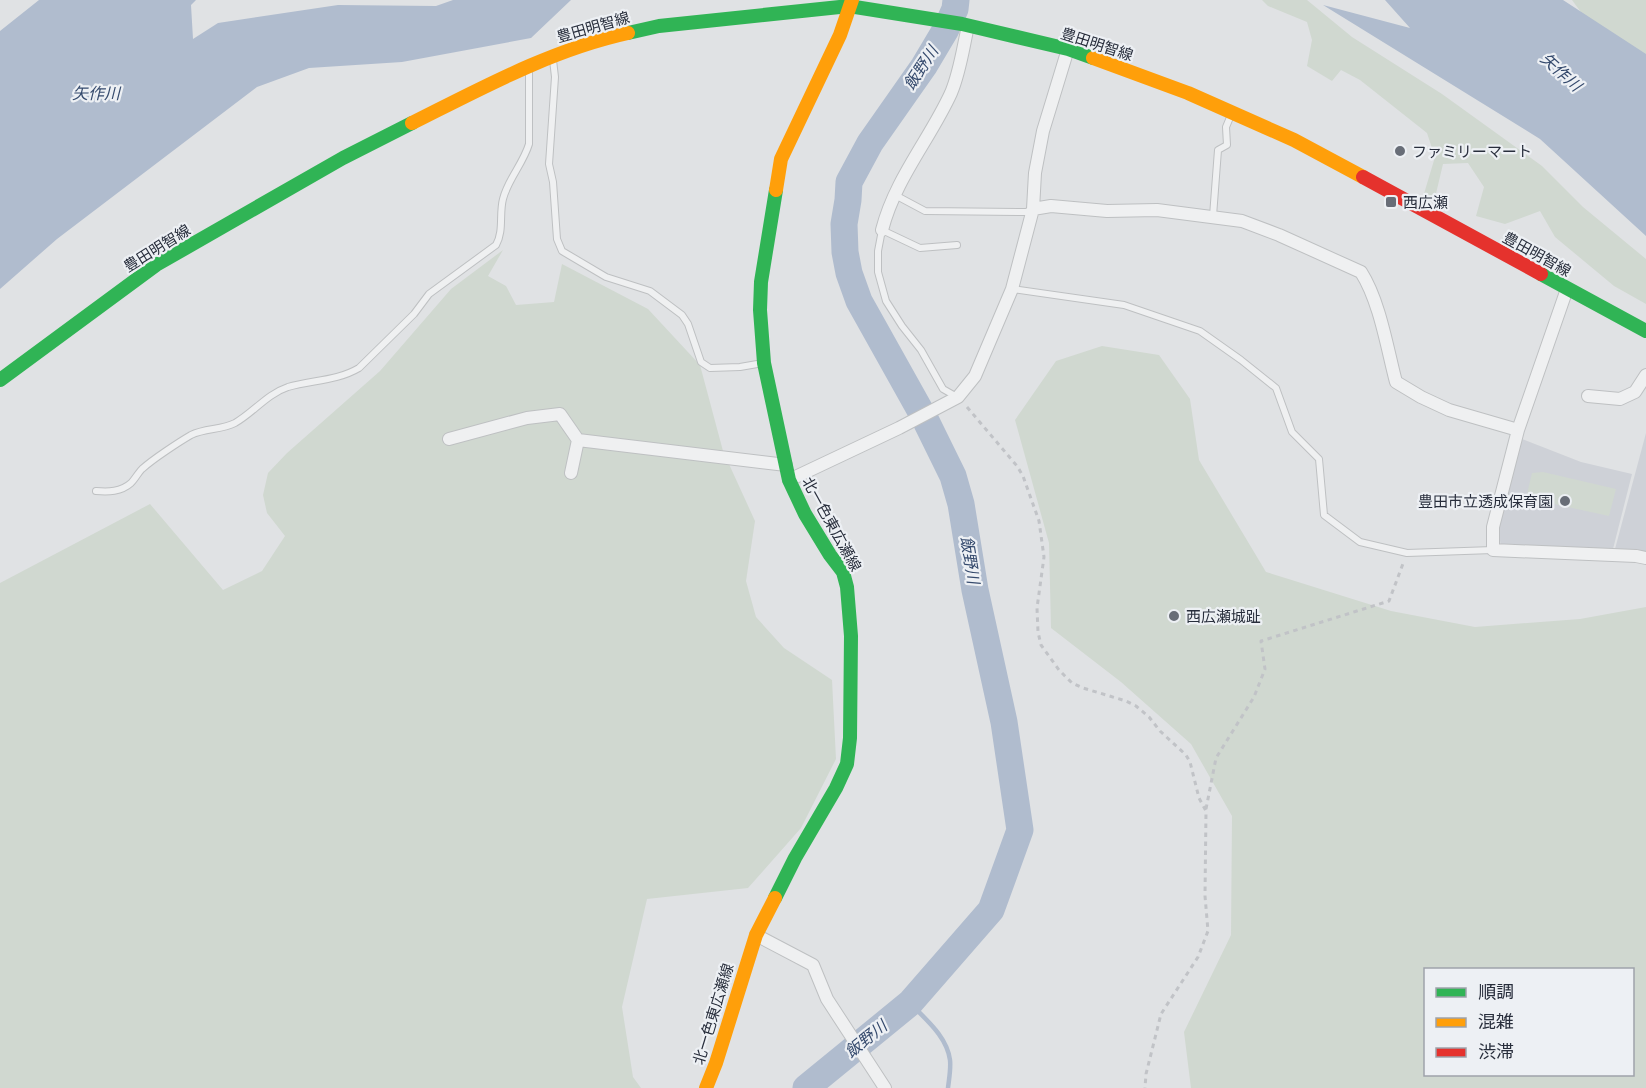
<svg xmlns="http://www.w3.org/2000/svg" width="1646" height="1088" viewBox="0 0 1646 1088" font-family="'Public Sans','Noto Sans JP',sans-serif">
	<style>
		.built { fill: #ced1d7 }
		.green { fill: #d0d8d0; fill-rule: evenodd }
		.water { fill: #b0bcce }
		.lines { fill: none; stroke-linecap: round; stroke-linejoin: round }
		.stream { stroke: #b0bcce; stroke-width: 4.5 }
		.river { stroke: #b0bcce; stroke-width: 27 }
		.lane-casing { stroke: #bec0c2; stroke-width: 8 }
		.street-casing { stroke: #bec0c2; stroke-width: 14 }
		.path { stroke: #c1c3c7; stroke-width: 3; stroke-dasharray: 4.5 4.5; stroke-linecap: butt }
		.lane { stroke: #eff0f1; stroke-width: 6 }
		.street { stroke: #eff0f1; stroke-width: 12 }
		.fast { stroke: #30b455; stroke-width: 14 }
		.slow { stroke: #ff9f0a; stroke-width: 14 }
		.jam { stroke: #e5322d; stroke-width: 14 }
		.poi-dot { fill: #686d77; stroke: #edf0f4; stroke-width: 2 }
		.labels { text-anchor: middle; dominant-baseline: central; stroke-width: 4.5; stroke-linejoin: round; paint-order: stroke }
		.street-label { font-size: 15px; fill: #282e3c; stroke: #edf0f4 }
		.poi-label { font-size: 15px; fill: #282e3c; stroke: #edf0f4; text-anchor: start }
		.water-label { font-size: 16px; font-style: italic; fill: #354a6d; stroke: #edf0f4 }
	</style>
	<rect width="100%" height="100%" fill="#e0e2e4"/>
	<!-- built -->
	<path class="built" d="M1646,433V557L1615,549Z
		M1522,439L1581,462L1632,474L1613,549L1605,558L1501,547L1498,528Z"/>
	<!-- green -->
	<path class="green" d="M1262,0H1307L1352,37L1442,94L1542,166L1583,207L1646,259V304L1614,286L1555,237L1540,211L1505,224L1476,216L1484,187L1468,163L1443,164L1434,202L1423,197L1435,157L1427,133L1360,80L1341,70L1332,81L1307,66L1312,40L1307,22L1268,6Z
		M1572,0H1646V74L1605,45Z
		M503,250L488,276L506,286L516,305L554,302L562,264L648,309L700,365L723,451L755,521L746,581L756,617L784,648L832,680L836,759L801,828L748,888L647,899L622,1007L633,1077L641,1088H0V583L150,504L223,590L262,571L285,536L267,513L263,495L268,473L287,453L380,371L451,289Z
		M1102,346L1159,355L1190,399L1199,460L1266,572L1391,611L1475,627L1580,619L1646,607V1088H1191L1184,1032L1231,935L1232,816L1191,744L1121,682L1051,628L1049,543L1015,420L1056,361ZM1426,970H1632V1074H1426Z
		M1543,472L1616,489L1609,516L1526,498L1532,473Z"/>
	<!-- water -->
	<path class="water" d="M39,0H196L191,5L193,39L218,23L338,5L436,6L453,0H571L531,38L402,62L309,68L257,87L57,239L0,289V31Z
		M1385,0H1563L1646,54V236L1540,139L1323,5L1410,28Z"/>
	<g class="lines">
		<!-- stream -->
		<path class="stream" d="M910,1003C925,1019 947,1036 950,1060C951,1069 949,1079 948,1088"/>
		<!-- river -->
		<path class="river" d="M806,1088L910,1003L991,910L1020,830L1004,722L975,590L961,504L953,476L925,419L859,301L849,273L845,252L844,224L848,200L849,182L870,143L924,66L946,29L955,9L956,0"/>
		<defs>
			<path id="lane" d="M553,60L555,77L549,164L553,182L557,239L562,251L606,277L650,291L682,315L688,324L701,362L710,368L740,367L763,363
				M895,195L925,211L1026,212L1031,210
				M1213,216L1218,150L1227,145L1226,127L1231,115
				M957,245L920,248L882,230L878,251V272L886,301L902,326L921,350L943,389L957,397
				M1012,289L1124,305L1200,331L1241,360L1276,388L1292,432L1319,459L1324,515L1360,542L1407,553L1493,550
				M96,491C108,492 121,492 131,483C135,479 138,473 142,469C153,459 179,442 191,435C205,428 222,430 235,423C254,412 267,394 288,387C312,380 337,381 359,368L414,314L429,294L496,245C504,231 499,214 503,199C508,179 523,164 529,144V68"/>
			<path id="street" d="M1033,209L1051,206L1107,211L1157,210L1242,221L1279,235L1361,272C1380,302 1387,348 1396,382L1421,397L1449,410L1518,430
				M882,230C895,179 930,139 951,93C960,72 963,48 968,26
				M1567,289L1518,430L1493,527V550L1636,556L1646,558
				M1588,396L1620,399L1635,392L1646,375
				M449,439L527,418L560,414L578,440L786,465
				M571,473L578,440
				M789,480L899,428L958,397L975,376L1012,289L1033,209L1035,173L1043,131L1068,49
				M756,935L813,965L827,999L885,1088"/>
		</defs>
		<!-- lane casing -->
		<use href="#lane" class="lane-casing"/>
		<!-- street casing -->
		<use href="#street" class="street-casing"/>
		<!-- path -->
		<path class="path" d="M967,407L1017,466L1023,476L1039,521L1044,557L1037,608L1038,632L1041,645L1059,670L1072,683L1083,688L1126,701L1136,706L1149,717L1160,731L1186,755L1190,762L1199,798L1206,811L1205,896L1208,931L1198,957L1161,1014L1146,1074L1145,1088
			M1206,809L1216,758L1254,697L1265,669L1261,641L1389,601L1404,561"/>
		<!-- lane -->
		<use href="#lane" class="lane"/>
		<!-- street -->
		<use href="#street" class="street"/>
		<!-- fast -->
		<path class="fast" d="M628,33L659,26L849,6L962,24L1068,49L1093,58
			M1541,274L1646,331
			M0,380L156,265L343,158L412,123
			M775,898L795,858L836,788L847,764L850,738L851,636L847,587L843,572L830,555L805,514L789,480L764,363L760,310L761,282L776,190"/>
		<!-- slow -->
		<path class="slow" d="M1093,58L1188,93L1294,140L1363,177
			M412,123C482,88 551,50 628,33
			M776,190L781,159L840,35L852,0
			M706,1088L716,1063L756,935L775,898"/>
		<!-- jam -->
		<path class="jam" d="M1363,177L1541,274"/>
	</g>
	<!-- markers -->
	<g class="poi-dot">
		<circle cx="1400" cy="151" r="6"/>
		<rect x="1385" y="196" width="12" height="12" rx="3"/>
		<circle cx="1565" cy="501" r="6"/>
		<circle cx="1174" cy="616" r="6"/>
	</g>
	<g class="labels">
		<!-- street labels -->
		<g class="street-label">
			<text transform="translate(593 27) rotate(-16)">豊田明智線</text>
			<text transform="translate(1097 44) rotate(18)">豊田明智線</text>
			<text transform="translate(157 248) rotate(-32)">豊田明智線</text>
			<text transform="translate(1537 254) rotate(29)">豊田明智線</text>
			<text transform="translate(832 524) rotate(61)">北一色東広瀬線</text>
			<text transform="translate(713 1014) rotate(-73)">北一色東広瀬線</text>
		</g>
		<!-- poi labels -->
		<g class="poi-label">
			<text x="1412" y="151">ファミリーマート</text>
			<text x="1403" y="202">西広瀬</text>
			<text x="1553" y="501" text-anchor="end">豊田市立透成保育園</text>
			<text x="1186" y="616">西広瀬城趾</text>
		</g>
		<!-- water labels -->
		<g class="water-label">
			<text transform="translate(921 68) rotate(-57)">飯野川</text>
			<text transform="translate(1561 72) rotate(42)">矢作川</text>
			<text x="96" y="93">矢作川</text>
			<text transform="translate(970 560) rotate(81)">飯野川</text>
			<text transform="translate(866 1039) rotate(-39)">飯野川</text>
		</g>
	</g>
	<!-- legend -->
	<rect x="1424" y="968" width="210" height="108" fill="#edf0f4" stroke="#9ea2aa" stroke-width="1.5"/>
	<rect x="1436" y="988" width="30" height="9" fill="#30b455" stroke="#9ea2aa" stroke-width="1.5"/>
	<text x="1478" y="998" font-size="18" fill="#282e3c">順調</text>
	<rect x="1436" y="1018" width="30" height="9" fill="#ff9f0a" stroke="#9ea2aa" stroke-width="1.5"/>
	<text x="1478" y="1028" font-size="18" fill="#282e3c">混雑</text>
	<rect x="1436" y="1048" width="30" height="9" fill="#e5322d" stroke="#9ea2aa" stroke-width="1.5"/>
	<text x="1478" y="1058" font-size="18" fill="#282e3c">渋滞</text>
</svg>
